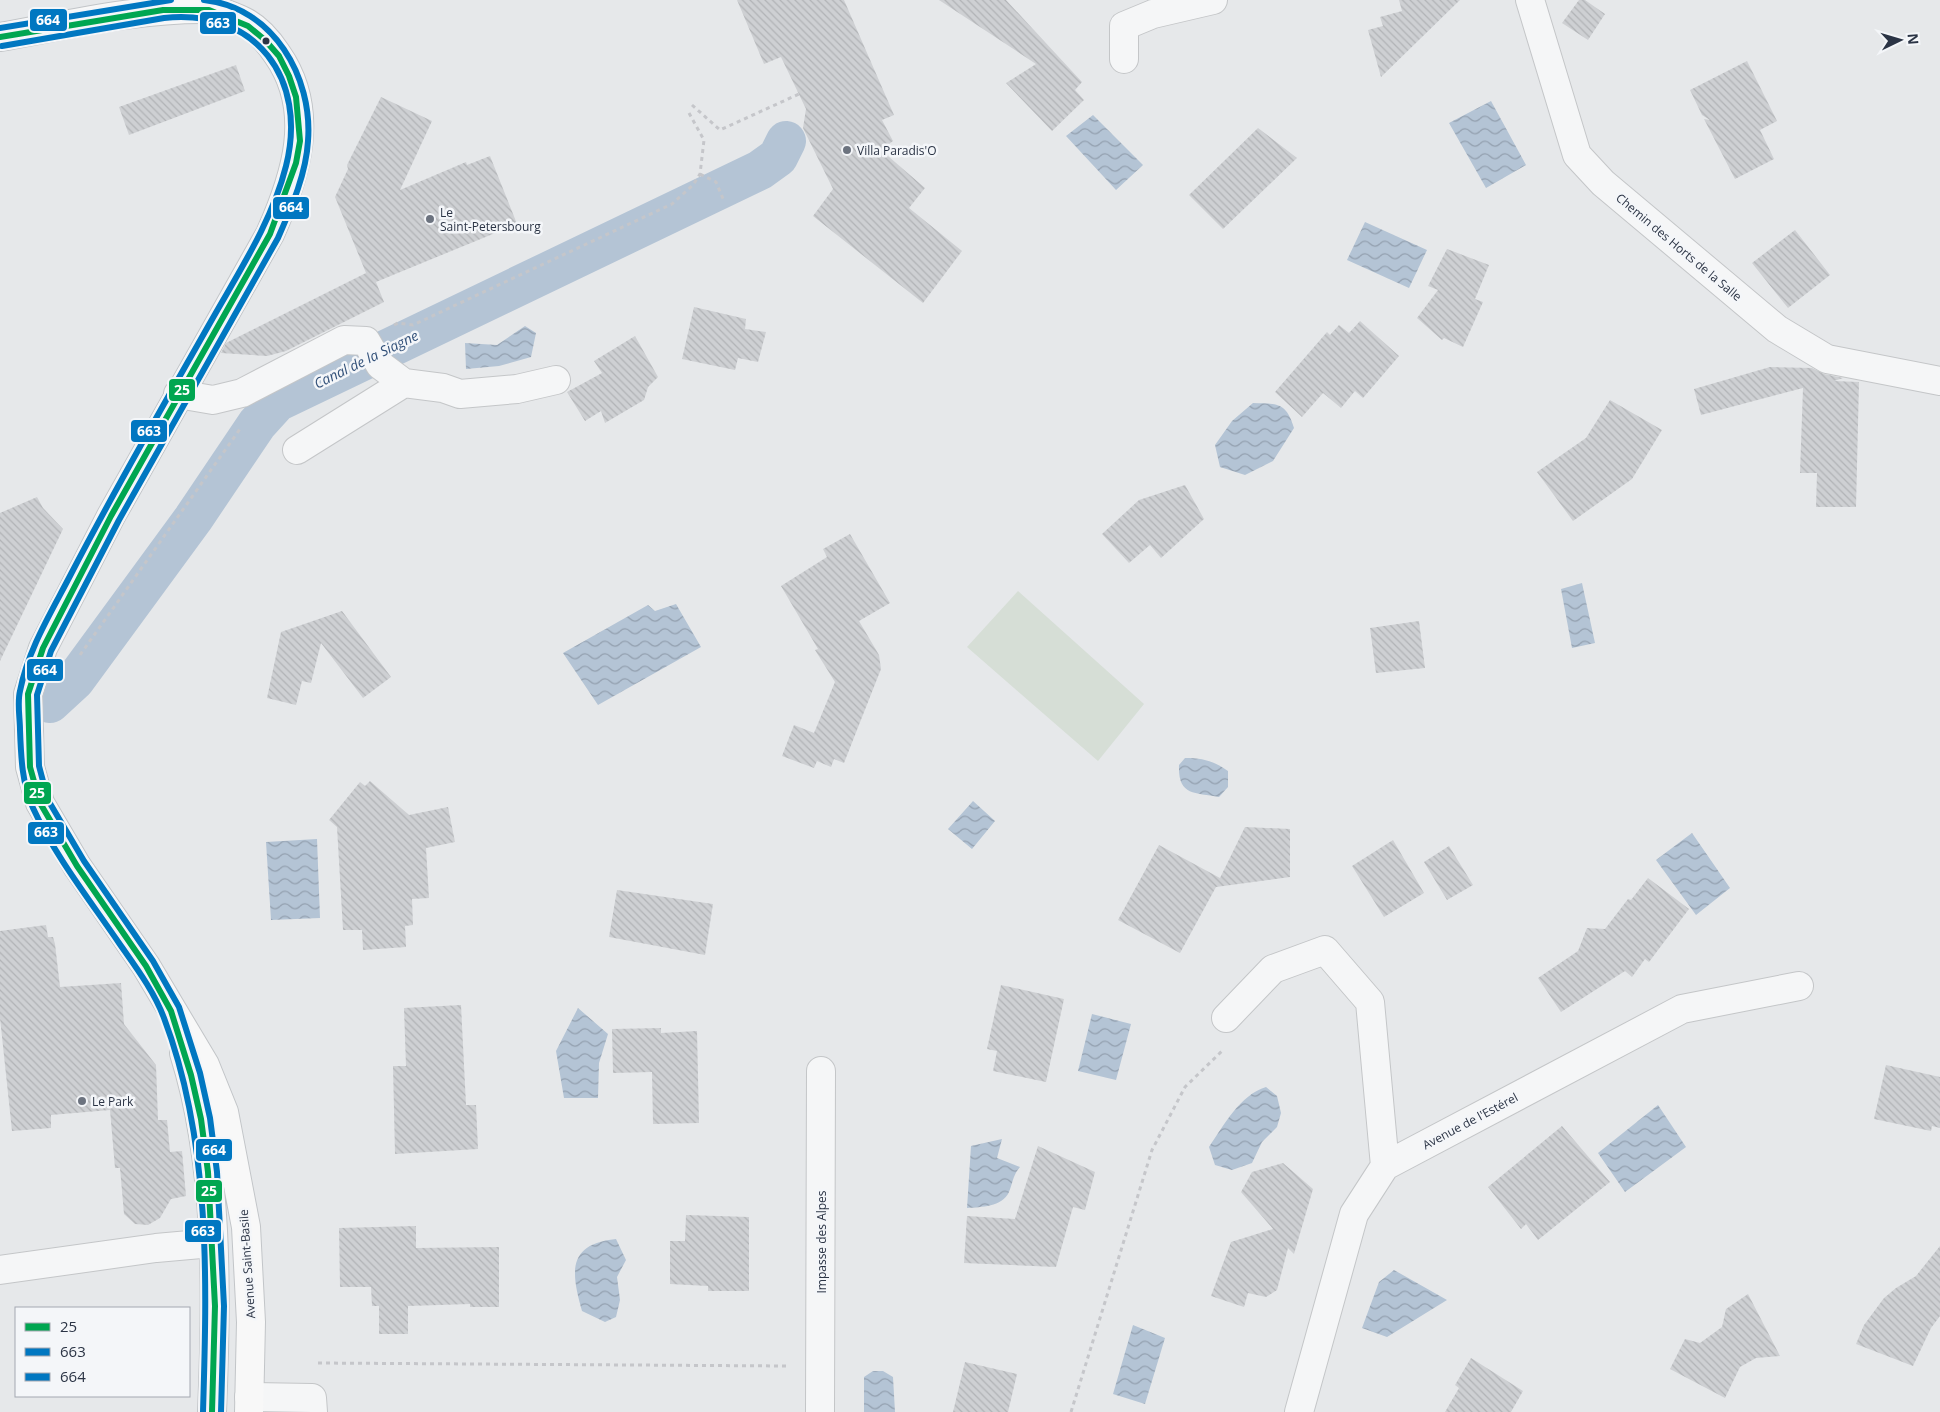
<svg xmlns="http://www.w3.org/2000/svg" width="1940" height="1412" viewBox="0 0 1940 1412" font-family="'Open Sans',sans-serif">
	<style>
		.grass { fill: #d6ded6 }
		.water { fill: url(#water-waves) }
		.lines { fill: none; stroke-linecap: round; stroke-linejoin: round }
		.canal { stroke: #b4c4d5; stroke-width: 40 }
		.building { fill: url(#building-back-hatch) }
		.minor-casing { stroke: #c4c6c8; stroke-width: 30 }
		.major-casing { stroke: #c2c5c8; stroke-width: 30 }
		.path { stroke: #c5c6ca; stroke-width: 3; stroke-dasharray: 4 4; stroke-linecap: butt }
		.minor { stroke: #f5f6f7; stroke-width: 28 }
		.major { stroke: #f8f8f8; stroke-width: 28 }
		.bus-1-casing { stroke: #f4f6f9; stroke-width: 10 }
		.bus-2-casing { stroke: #f4f6f9; stroke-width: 10 }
		.bus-3-casing { stroke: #f4f6f9; stroke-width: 10 }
		.bus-1 { stroke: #00a651; stroke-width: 6 }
		.bus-2 { stroke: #0077c1; stroke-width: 6 }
		.bus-3 { stroke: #0077c1; stroke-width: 6 }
		.bus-dot { fill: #2b3445; stroke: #f4f6f9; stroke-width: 2 }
		.poi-dot { fill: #6c737f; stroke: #f4f6f9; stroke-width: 2 }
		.labels { text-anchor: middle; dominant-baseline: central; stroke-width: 5; stroke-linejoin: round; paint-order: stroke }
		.poi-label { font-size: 12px; fill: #2b3445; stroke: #f4f6f9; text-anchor: start }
		.street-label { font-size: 12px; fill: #2b3445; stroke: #f4f6f9 }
		.water-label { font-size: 14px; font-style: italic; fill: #34527a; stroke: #f4f6f9 }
		.line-badge { stroke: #f4f6f9; stroke-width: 2 }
		.badge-label { font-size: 14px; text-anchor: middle; font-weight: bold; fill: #fff }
	</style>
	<defs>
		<pattern id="water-waves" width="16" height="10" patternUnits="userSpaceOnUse" patternTransform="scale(1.25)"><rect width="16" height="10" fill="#b4c4d5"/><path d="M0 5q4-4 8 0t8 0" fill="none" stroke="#93a0af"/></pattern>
		<pattern id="building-back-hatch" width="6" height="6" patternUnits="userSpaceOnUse" patternTransform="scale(1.25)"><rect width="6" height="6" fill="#ced0d3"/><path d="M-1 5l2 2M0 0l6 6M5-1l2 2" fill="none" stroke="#b1b3b6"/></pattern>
	</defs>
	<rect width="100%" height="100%" fill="#e6e8ea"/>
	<!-- grass -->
	<path class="grass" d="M1018,591L1144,704L1098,761L967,647Z"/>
	<!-- water -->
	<path class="water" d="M1491,101L1526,165L1486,188L1449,123Z
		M1093,115L1143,165L1116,190L1066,136Z
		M1365,222L1427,250L1409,288L1347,260Z
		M525,326L536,333L531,357L499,366L466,369L465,343L497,345Z
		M1253,403C1278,404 1286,402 1294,428L1273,461L1245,475L1220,467L1215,445L1232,421Z
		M1582,583L1595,643L1572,648L1561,589Z
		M676,604L701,647L598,705L563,653L648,605L655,611Z
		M1185,758C1203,758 1214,761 1228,771V787L1219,797C1194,792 1178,796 1179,765Z
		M973,801L995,821L972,849L948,829Z
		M1692,833L1730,888L1696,915L1656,860Z
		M317,839L320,918L271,920L266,842Z
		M578,1008L608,1034L599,1063L598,1098H564L556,1051Z
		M1092,1014L1131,1024L1116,1080L1078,1071Z
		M1266,1087L1277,1096L1281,1113L1277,1127L1262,1142L1252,1163L1232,1170L1215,1165L1209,1147C1224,1125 1240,1095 1266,1087Z
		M1658,1105L1686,1147L1625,1192L1598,1153Z
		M1002,1139L997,1158L1020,1167C1013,1175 1013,1182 1009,1192C1002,1207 981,1207 967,1208L971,1146Z
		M616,1239L626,1260L617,1277L620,1300L616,1317L605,1322L582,1311C571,1272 567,1244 616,1239Z
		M1394,1270L1447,1300L1387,1337L1362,1328L1379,1282Z
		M1133,1325L1165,1338L1145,1404L1113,1394Z
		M873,1371H883L893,1377L895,1412H864V1377Z"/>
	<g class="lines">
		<!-- canal -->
		<path class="canal" d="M50,703L75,680L193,519L257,424L277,402L760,170L778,157L786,141"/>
	</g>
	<!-- building -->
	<path class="building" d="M737,0H844L894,115L882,120L893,141L881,150L925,188L909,208L962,251L923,303L813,216L833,189L803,128L806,109L781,57L764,64Z
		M939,0H1006L1082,82L1075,90L1084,100L1052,131L1006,83L1036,64Z
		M1399,0H1460L1381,77L1368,30L1383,26L1380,17L1402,11Z
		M1579,0H1585L1605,14L1588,40L1562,23Z
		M1747,61L1777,121L1760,130L1774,159L1735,179L1704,119L1710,120L1702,115L1690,90Z
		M236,65L245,91L129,135L119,107Z
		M381,97L432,121L400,190L466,162L467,165L490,156L517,224L376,282L384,302L286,351L267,356L221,353L226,343L366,273L335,197L348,169L347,165Z
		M1258,128L1297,158L1223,229L1189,195Z
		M1795,230L1830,275L1788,308L1752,263Z
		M1447,249L1489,265L1475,299L1483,302L1463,347L1444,338L1442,340L1417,318L1438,290L1428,286Z
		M694,307L746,319L745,329L766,332L758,362L738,358L735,370L682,359Z
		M1360,321L1399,356L1363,398L1355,391L1341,408L1323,393L1302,417L1275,392L1327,332L1330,335L1339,325L1349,333Z
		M635,336L658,377L648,387L644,400L605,423L601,411L585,421L567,392L602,373L594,361Z
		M1770,367L1812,368L1824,374L1843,378L1834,381L1859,382L1856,507H1816L1817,473H1800L1803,388L1701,415L1694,389Z
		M1610,400L1662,430L1632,479L1573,521L1537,472L1586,438Z
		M1185,485L1204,519L1161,558L1150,545L1129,563L1102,534L1139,500Z
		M37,497L43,508L63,529L0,661V513Z
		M850,534L890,603L859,621L879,655L881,669L844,763L834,759L831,767L817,761L814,768L782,756L794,725L814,733L835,682L815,650L818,649L781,586L827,557L823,549Z
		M342,611L391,677L363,698L321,643L311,683L302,681L296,705L267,698L281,632Z
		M1419,621L1425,668L1376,673L1370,628Z
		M370,781L409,815L448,807L455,842L426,848L429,898L412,899L413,925L405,926L406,947L363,950L362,930H343L337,827L329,820L360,782L365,786Z
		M1245,827L1290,829V877L1216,887L1180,953L1118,920L1159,845L1220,878Z
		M1393,840L1424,893L1384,917L1352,866Z
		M1449,846L1473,885L1447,900L1424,862Z
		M1648,878L1689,909L1649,962L1645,959L1632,977L1625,971L1561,1012L1538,978L1578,951L1587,928L1605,929L1628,899L1631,900Z
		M617,890L713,904L705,955L609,937Z
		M46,925L48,937H53L55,944L60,987L121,983L124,1024L156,1065L158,1120H167L170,1152L182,1151L186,1196L171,1199L160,1218L148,1225L135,1224L124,1214L120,1168H115L110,1110L51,1115V1128L12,1131L0,1018V931Z
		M1001,985L1064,999L1046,1082L993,1071L997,1051L987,1049Z
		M461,1005L466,1105H476L478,1149L395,1154L393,1066H406L404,1008Z
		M661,1028V1033L697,1031L699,1123L653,1124L652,1072L613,1073L612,1029Z
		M1886,1065L1940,1077V1128L1932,1126L1931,1131L1874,1119Z
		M1562,1126L1610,1182L1538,1240L1526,1224L1521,1229L1488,1187Z
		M1038,1146L1095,1172L1085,1210L1073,1207L1056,1267L964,1263L967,1216L1015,1219Z
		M1283,1163L1313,1189L1294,1254L1288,1248L1277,1290L1266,1297L1248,1293L1244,1307L1211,1296L1231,1242L1273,1229L1241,1192L1252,1172Z
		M686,1215L749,1217V1291H708V1286L670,1284V1241H685Z
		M416,1226V1248L499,1247V1307H470V1304L408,1306V1334H379V1306H372L371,1287H340L339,1228Z
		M1940,1246V1316L1931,1328L1913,1366L1856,1344L1864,1325L1884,1298L1896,1288L1916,1276Z
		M1748,1294L1780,1356L1756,1358L1740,1367L1725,1398L1670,1369L1685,1339L1700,1343L1722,1327L1726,1309Z
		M1471,1358L1523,1391L1511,1412H1445L1459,1388L1455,1385Z
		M965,1362L1017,1374L1008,1412H953Z"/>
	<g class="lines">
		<defs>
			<path id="minor" d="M1530,0L1577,155L1603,183L1777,329L1827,359L1940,381
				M1124,59V26L1153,14L1213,0
				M178,394L213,400L242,393L344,340L366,341L380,365L404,383L443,388L460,394L517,389L556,380
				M297,450L404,383
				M1226,1018L1273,969L1325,950L1370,1002L1385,1166
				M0,1270L156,1248L212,1243
				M249,1397L312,1398L313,1412
				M820,1412L821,1071
				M1299,1412L1354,1214L1385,1166L1682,1009L1799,986"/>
			<path id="major" d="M193,0C209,10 228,13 245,22C258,29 269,42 277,54C317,111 296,176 270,234L111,516L43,648L28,694L30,767L40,803L77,866L146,966L205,1065L224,1112L246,1227L251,1322L249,1412
				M0,37C68,25 138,8 208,9
				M184,1053C219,1164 217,1296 212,1412"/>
		</defs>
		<!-- minor casing -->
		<use href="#minor" class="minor-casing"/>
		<!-- major casing -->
		<use href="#major" class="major-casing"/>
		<!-- path -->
		<path class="path" d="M692,105L720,130L799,94
			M700,174L716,182L724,201
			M394,325L398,323L413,325L672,204L693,185L700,174L704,140L689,113
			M80,655L240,429
			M318,1363L787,1366
			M1071,1412L1152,1150L1185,1087L1222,1051"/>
		<!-- minor -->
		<use href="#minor" class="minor"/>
		<!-- major -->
		<use href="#major" class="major"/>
		<defs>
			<path id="bus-1" d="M0,37L163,10H209L248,26L265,40L279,56L289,76L296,97L300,141L296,163L270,234L111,516L43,648L28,694L30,767L40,803L77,866L146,966L171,1011L191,1075L201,1119L208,1172L215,1306L212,1412"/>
			<path id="bus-2" d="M2,46L164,18C256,8 308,79 286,166C272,222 238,273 210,323C163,406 115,489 71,574C52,611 28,649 20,691C17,703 20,718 20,730C21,757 22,784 33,808C55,856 89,899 119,943C135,966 154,991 164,1018C211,1142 207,1281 203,1412"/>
			<path id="bus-3" d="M204,0C273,7 313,77 308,141C306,175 291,208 278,238L119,520L51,651L37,695L39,766L48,800L84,861L153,961L179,1007L200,1073L210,1118L217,1172L224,1306L221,1412
				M0,28L171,0"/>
		</defs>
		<!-- bus-1 casing -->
		<use href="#bus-1" class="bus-1-casing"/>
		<!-- bus-2 casing -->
		<use href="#bus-2" class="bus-2-casing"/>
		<!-- bus-3 casing -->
		<use href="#bus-3" class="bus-3-casing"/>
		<!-- bus-1 -->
		<use href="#bus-1" class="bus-1"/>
		<!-- bus-2 -->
		<use href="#bus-2" class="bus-2"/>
		<!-- bus-3 -->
		<use href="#bus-3" class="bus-3"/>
	</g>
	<!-- markers -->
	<circle class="bus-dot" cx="266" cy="41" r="4.5"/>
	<g class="poi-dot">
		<circle cx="847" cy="150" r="5"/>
		<circle cx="430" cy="219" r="5"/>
		<circle cx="82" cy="1101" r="5"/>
	</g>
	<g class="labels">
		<!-- poi labels -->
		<g class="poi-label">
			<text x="857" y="150">Villa Paradis'O</text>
			<text x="440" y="212">Le<tspan x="440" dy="14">Saint-Petersbourg</tspan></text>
			<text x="92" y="1101">Le Park</text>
		</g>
		<!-- street labels -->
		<g class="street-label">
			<text transform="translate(1679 247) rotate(40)">Chemin des Horts de la Salle</text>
			<text transform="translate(1470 1121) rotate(-28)">Avenue de l'Estérel</text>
			<text transform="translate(821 1242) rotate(-90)">Impasse des Alpes</text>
			<text transform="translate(247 1264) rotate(-94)">Avenue Saint-Basile</text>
		</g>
		<!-- water labels -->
		<g class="water-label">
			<text transform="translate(366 359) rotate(-26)">Canal de la Siagne</text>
		</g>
	</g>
	<g class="line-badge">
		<rect x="29" y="8" width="39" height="24" rx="5" fill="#0077c1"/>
		<rect x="199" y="11" width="38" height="24" rx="5" fill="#0077c1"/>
		<rect x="272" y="196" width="38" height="24" rx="5" fill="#0077c1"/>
		<rect x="168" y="378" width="28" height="24" rx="5" fill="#00a651"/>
		<rect x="130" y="419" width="38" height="24" rx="5" fill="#0077c1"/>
		<rect x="26" y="658" width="38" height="24" rx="5" fill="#0077c1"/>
		<rect x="23" y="781" width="29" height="24" rx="5" fill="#00a651"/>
		<rect x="27" y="821" width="38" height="24" rx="5" fill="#0077c1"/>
		<rect x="195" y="1138" width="38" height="24" rx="5" fill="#0077c1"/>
		<rect x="195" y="1179" width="28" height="24" rx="5" fill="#00a651"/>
		<rect x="184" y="1219" width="38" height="24" rx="5" fill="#0077c1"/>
	</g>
	<g class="badge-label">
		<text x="48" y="25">664</text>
		<text x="218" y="28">663</text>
		<text x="291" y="212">664</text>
		<text x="182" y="395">25</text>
		<text x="149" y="436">663</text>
		<text x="45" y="675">664</text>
		<text x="37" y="798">25</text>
		<text x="46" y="837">663</text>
		<text x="214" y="1155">664</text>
		<text x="209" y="1196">25</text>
		<text x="203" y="1236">663</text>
	</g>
	<!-- legend -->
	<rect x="15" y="1307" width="175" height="90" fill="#f4f6f9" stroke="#a4a8b1"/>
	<rect x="25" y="1323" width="25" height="8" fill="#00a651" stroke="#a4a8b1"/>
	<text x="60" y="1332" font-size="15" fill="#2b3445">25</text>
	<rect x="25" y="1348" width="25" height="8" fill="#0077c1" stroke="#a4a8b1"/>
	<text x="60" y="1357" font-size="15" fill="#2b3445">663</text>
	<rect x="25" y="1373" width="25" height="8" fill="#0077c1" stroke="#a4a8b1"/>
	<text x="60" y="1382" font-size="15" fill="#2b3445">664</text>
	<!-- north arrow -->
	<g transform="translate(1900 40) rotate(85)" stroke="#f4f6f9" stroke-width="4" paint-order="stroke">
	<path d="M0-4L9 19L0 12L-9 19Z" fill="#2b3445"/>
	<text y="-8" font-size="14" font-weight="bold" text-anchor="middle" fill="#2b3445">N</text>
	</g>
</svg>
